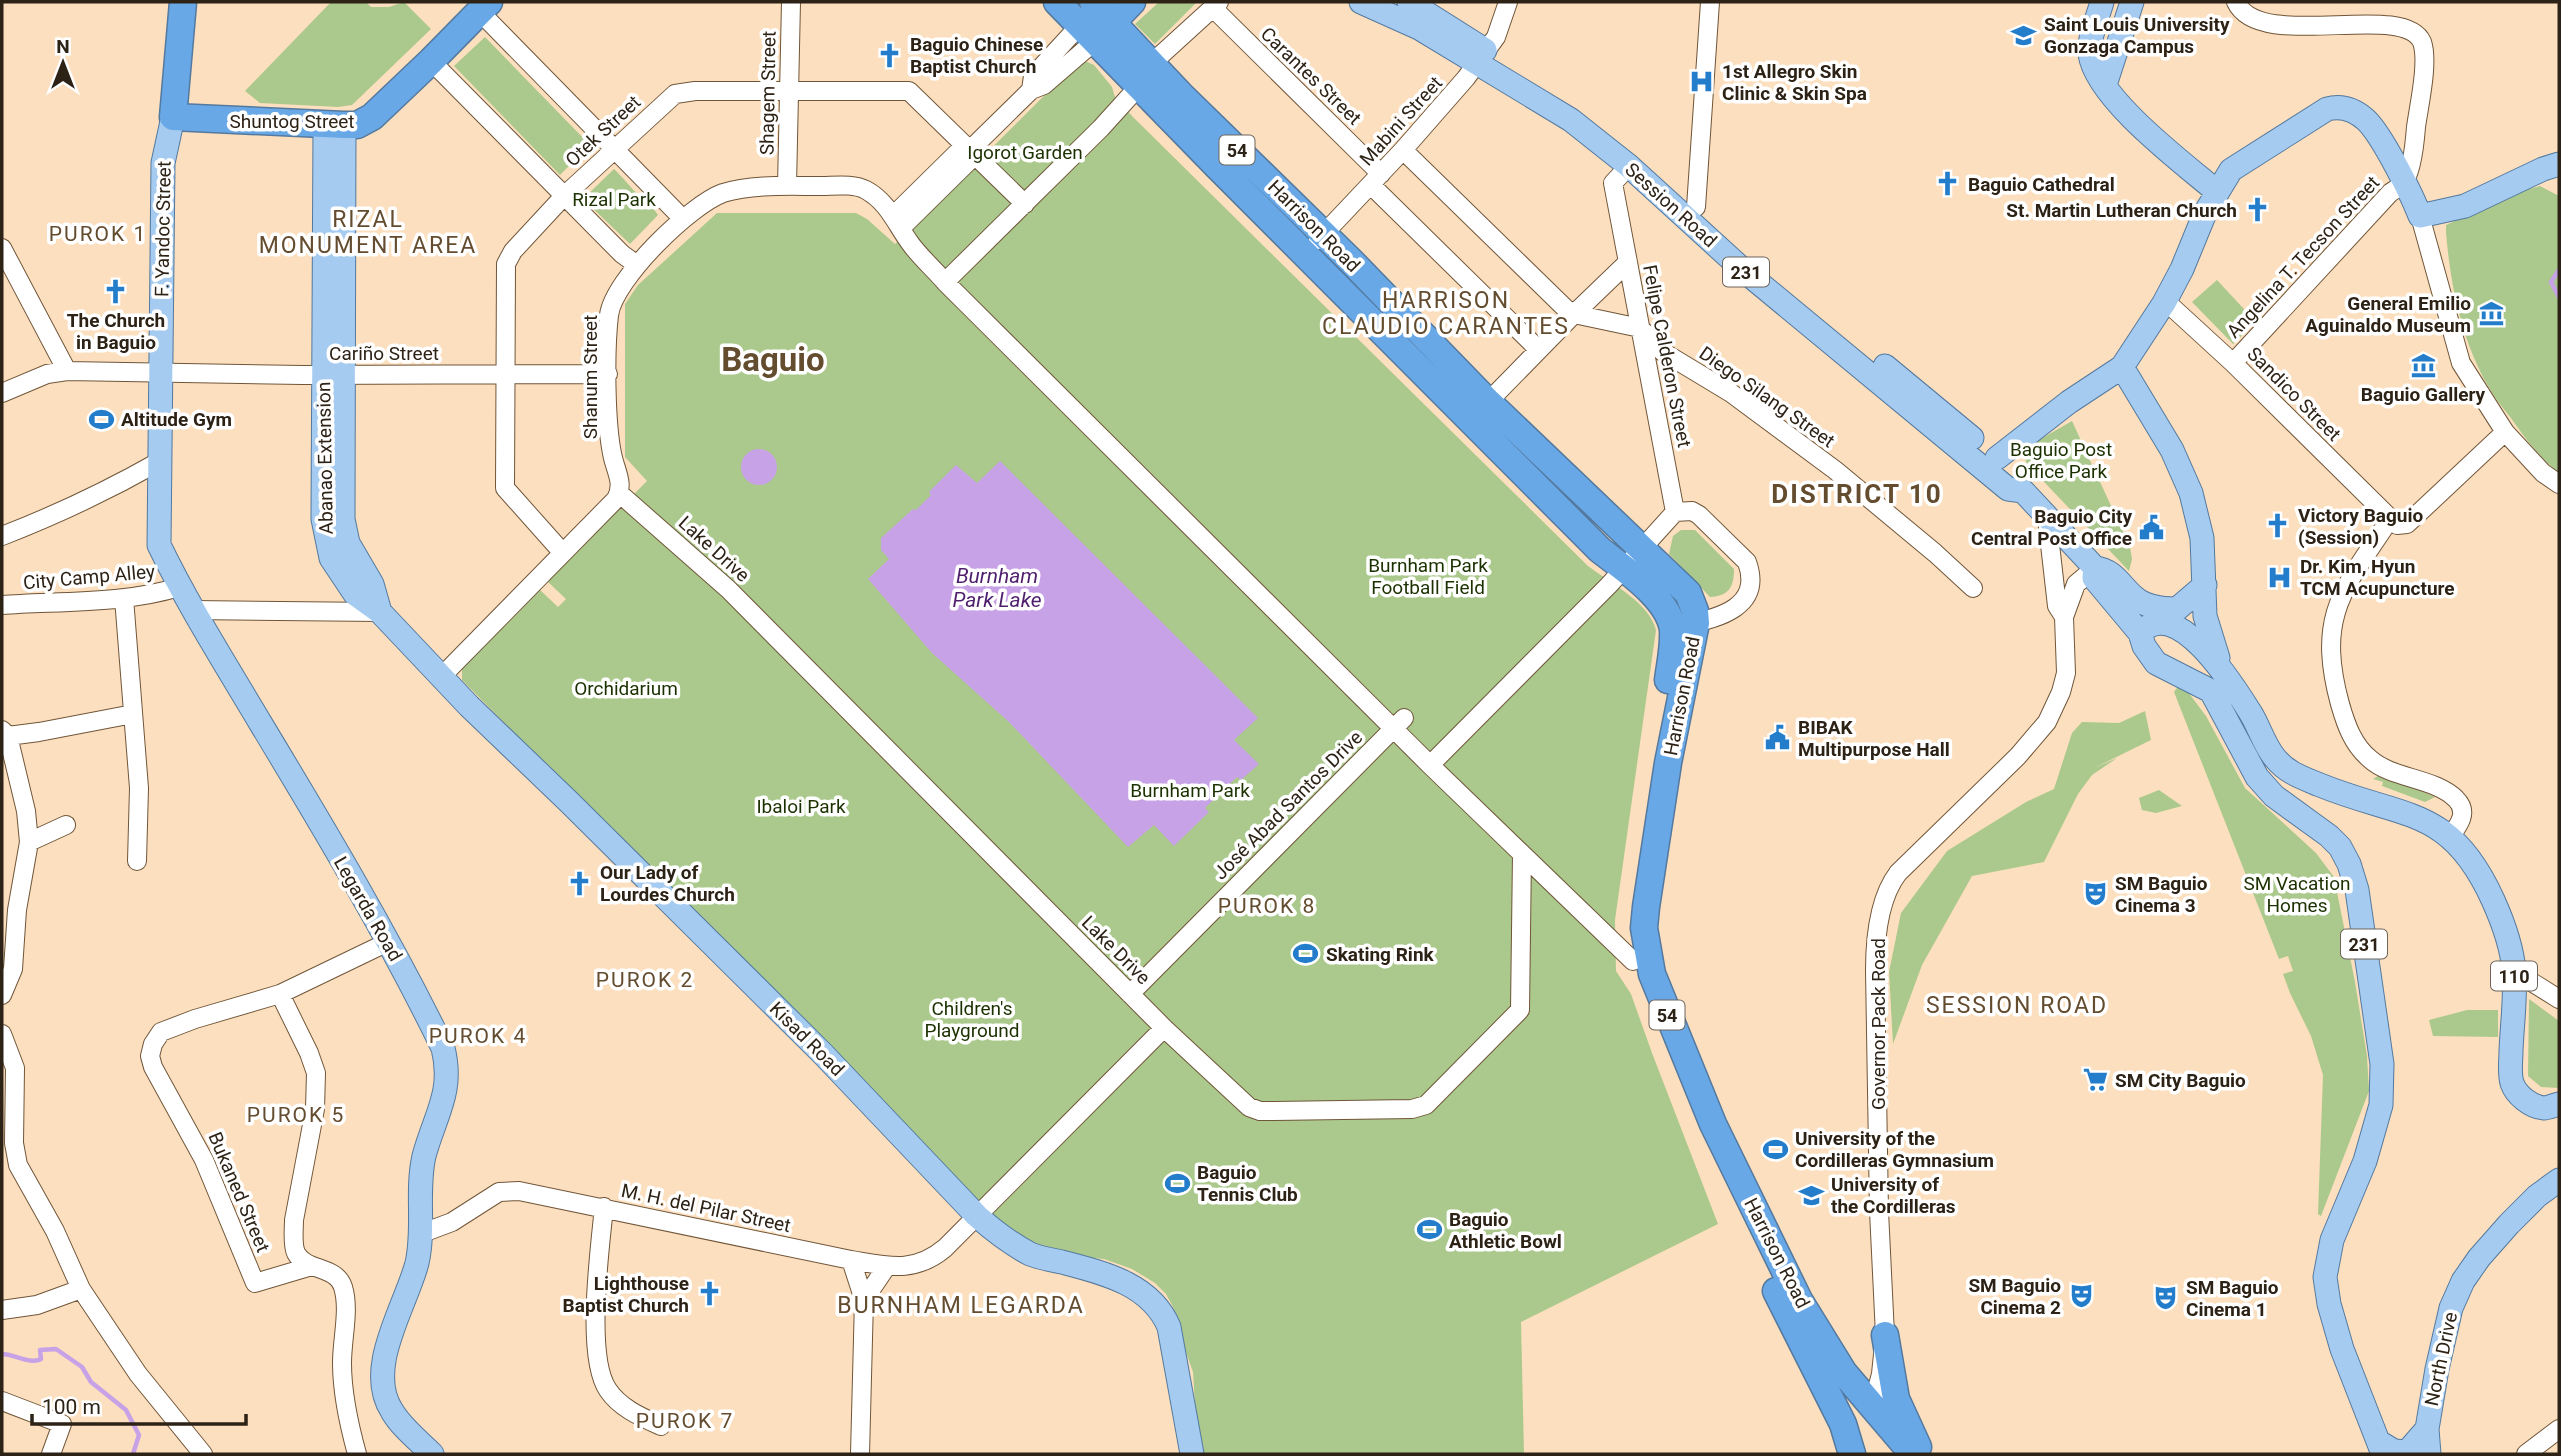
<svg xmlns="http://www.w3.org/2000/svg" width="2561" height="1456" viewBox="0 0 2561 1456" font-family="Roboto,sans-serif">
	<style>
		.green { fill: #abc98c }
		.water { fill: #c8a2e6 }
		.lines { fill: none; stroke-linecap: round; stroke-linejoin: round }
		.stream { stroke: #c8a2e6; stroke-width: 4.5 }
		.minor-casing { stroke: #705639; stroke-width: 20 }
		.major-casing { stroke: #54799e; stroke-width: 25 }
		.highway-casing { stroke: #54799e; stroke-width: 29 }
		.minor { stroke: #fff; stroke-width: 18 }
		.major { stroke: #a5cbf1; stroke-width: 23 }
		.highway { stroke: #69a8e7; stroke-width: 26 }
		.labels { text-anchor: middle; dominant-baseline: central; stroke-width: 7; stroke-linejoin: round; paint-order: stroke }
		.shield { fill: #fff; stroke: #6c645c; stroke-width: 2 }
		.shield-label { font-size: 18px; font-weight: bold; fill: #2d2216 }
		.poi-label { font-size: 19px; font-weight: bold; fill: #2d2216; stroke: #fff; text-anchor: start }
		.street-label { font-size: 19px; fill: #2d2216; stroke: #fff }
		.park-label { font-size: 19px; fill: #1c3100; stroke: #fff }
		.neighbourhood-label { font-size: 21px; letter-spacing: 2px; fill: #644c2f; stroke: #fff }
		.water-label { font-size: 21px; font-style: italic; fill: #4f1f6d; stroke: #fff }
		.quarter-label { font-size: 23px; letter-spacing: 2px; fill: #644c2f; stroke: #fff }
		.district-label { font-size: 26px; font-weight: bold; letter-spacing: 2px; fill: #644c2f; stroke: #fff }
		.town-label { font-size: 33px; font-weight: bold; fill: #644c2f; stroke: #fff }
	</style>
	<rect width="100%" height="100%" fill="#fcdfbe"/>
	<!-- green -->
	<path class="green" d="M331,2H366L371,7H389L404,2L431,29L352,105L338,107L260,103L245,91Z
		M1159,2H1197L1155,44L1135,24Z
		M485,37L590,145L560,175L454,66Z
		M1085,61L1094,65L1112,87L1115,97L1133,117L1588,566C1609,582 1650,603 1656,630L1615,920L1616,971L1631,994L1652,1053L1718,1224L1521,1322L1524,1454H1198L1193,1372L1180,1336L1173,1307L1166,1294L1155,1283L1132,1269L1104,1259L1059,1255L1009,1234L969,1191L462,680V667L539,589L558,607L566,599L547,581L647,481L625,457V304L638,285L717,213H856L867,219L895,244L1078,62Z
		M614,169C624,178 639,199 650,204L658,215L630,244L583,199Z
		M2540,186L2559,196V473C2540,458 2527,441 2513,421C2505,410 2495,399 2488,386C2462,341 2450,284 2446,232V225L2516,193Z
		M2217,280L2256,322L2233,344L2192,302Z
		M2072,421L2130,547L2132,559L2129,571L2027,464L2024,456L2027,447Z
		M1681,530H1695L1734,569C1734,587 1729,596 1710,597L1669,554L1673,536Z
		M2177,688H2185L2206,716L2245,788L2316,853L2334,877L2355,982L2367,1056L2369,1091L2321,1216L2318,1214L2323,1075L2311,1036L2290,993L2283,974L2293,971L2288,956L2279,959L2174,692Z
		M2145,711L2151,740L2094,768L2117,758L2092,775L2078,794L2044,862L1972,876L1922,965L1893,1044L1889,972L1901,913L1947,851L2026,802L2054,789L2072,733L2082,722L2119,723Z
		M2381,774L2435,797L2425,802L2382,786L2383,782L2373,779Z
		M2159,790L2182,806L2156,813L2142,810L2139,798Z
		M2529,999L2559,1021V1088L2541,1087L2528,1076Z
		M2467,1010H2498V1037L2433,1036L2429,1020Z"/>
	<!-- water -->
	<path class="water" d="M741 467a18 18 0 1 1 36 0a18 18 0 1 1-36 0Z
		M1000,461L1258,718L1234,740L1259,764L1241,780L1237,777L1205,808L1209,812L1174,846L1154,825L1128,847L1009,722L932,653L868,579L889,559L881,550V538L913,509L916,510L931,495L929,492L956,465L977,483Z"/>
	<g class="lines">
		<!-- stream -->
		<path class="stream" d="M2559,270L2551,282L2559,297
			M2,1354C14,1354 31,1365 41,1359L40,1350L56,1349L82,1367L91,1382L126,1410L139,1435L133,1454"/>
		<defs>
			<path id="minor" d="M1213,8L1381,174
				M479,11L683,219
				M431,61L622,254L637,265
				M1151,64L1219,2
				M1031,90L1033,76L1080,25
				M1403,150L1566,309L1574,314L1640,328L1663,352L1731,393L1835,470L1935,553L1973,588
				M1629,166L1613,183L1675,512
				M1371,185L1539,350
				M787,186L791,2
				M1696,207L1710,2
				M893,216L959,151L971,149
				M2420,216L2461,363L2505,432L2543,473L2559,484
				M902,227L969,161L971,149L1031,90L1044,85L1095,41
				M1318,240L1403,150L1466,78L1496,37L1508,2
				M2,248L67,371
				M945,282L1101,128L1139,86
				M2164,303L2173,308L2233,363L2397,525L2407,524L2505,432
				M2233,363L2390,193C2394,190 2400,187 2403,183C2412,173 2415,140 2416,127C2419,105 2429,62 2422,42C2403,0 2260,53 2236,2
				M2,393L47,374L67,371L303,375L608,374
				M1482,408L1574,314L1628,262
				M619,493L728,589L1164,1028L1249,1107L1260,1111H1274L1412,1109L1426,1105L1520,1010L1522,854
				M1675,512L1692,511L1699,515L1747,562C1763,607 1719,618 1686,625
				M2047,518L2057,606L2064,617
				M2390,519C2343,589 2316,616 2340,704C2346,725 2353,745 2370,759C2392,779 2436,778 2456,799C2469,812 2459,825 2450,837
				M2,536C56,515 109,490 160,461
				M562,552L505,488L506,264L513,251L564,196L675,94L695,91H909L1025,204
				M124,598L139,788L137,861
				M2,605C58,601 125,604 179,587
				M193,610L380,612
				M441,677L616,499C624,484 617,474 613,458C605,424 605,350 609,315C614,279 690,205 723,193C752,184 789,186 819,186C834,186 853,183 866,190C888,202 896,224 910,243C920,257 934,269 945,282L1430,765L1633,961
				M2,730L8,736L26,811L29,842L17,910L13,969L2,995
				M8,736L39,732L133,714
				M1430,765L1609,585L1675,512
				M29,842L66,825
				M2514,971L2559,999
				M280,994L309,1053L316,1073L315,1109L294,1220C294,1230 292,1244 296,1253C306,1272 336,1265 343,1287C350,1310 342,1338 342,1363C342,1393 349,1425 357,1454
				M1130,994L1404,718
				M2,1034L15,1068L14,1143L18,1165L55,1231L81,1289L138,1374L203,1454
				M604,1207C600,1248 585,1357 608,1390C620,1408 641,1417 661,1426
				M420,1234L452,1222L499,1192L519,1191L851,1260C888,1266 914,1274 945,1248L1164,1028
				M851,1260L864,1300L860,1454
				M312,1266L255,1283L204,1160L153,1067L150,1056L153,1044L161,1032L195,1019L280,994L388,942
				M864,1300L887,1266
				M2,1310L37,1305L81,1289
				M2,1401L62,1424L51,1454
				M1872,1409L1881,1374L1885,1335L1879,1211L1875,970C1875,939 1879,898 1898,873L2018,756L2047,722L2061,692L2066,673L2064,617L2076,584L2095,568
				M2526,1454L2559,1429"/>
			<path id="major" d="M1361,2L1419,28L1571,120L1629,166L1742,269L2008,489L2023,491L2095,568
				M1409,2L1485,50
				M2102,2C2098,17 2088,38 2090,54C2096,98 2182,162 2216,191
				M2105,85L2132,2
				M173,117L163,163L159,545C189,607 226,665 261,724C325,830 389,937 443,1048C454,1092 435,1115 424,1156C416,1191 425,1228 417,1263C406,1306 364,1368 392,1411C401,1427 419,1441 432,1454
				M325,125L323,519L331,558L355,594L380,612L469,706L568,801L823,1054L977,1216C994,1231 1011,1244 1030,1254C1040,1258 1052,1260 1062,1262C1104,1273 1151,1284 1169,1327L1192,1454
				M344,125L343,519L348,543L372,584L380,612
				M1885,366L1972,438
				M2122,367L2172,450L2191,493L2202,538L2205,616L2218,658
				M1997,458L2069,402L2122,367L2164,303L2182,269L2205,213L2231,170L2327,109C2342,105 2355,110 2366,120C2382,135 2412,195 2420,216L2465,206L2543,169L2559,164
				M2095,568L2094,578L2140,633L2144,646L2156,663L2211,691L2257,777L2274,796L2329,836L2340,847L2349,864L2357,890L2382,1064L2381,1105L2365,1161L2332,1240L2325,1277L2329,1304L2342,1349L2383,1454
				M2095,568C2114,570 2120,585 2134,597C2145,607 2163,609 2177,609L2205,585
				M2140,633C2176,593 2233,685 2250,712C2259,726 2264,745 2275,758C2287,773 2303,778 2320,785C2403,819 2450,805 2493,900C2503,922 2512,947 2514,971C2516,997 2512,1025 2511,1051C2511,1061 2509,1073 2512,1083C2516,1095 2531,1107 2544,1108C2548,1108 2555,1105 2559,1104
				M2379,1442L2394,1451L2407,1452L2427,1429
				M2429,1454L2427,1429L2437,1369L2451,1308L2463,1281L2479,1258L2509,1224L2537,1196L2559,1180"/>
			<path id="highway" d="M183,2L173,117L344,125H357L372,117L431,61L489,2
				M1057,2L1217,166L1600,550C1624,569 1669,598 1673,630C1674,647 1670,664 1668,680
				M1093,2L1180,94L1350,260L1489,403L1688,593L1695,611L1696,623L1668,763L1646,907L1644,928L1652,974L1713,1124L1799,1300L1844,1373L1913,1454
				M1101,34L1132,2
				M1776,1291L1843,1424L1852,1454
				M1885,1335L1896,1399L1918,1447"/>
		</defs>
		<!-- minor casing -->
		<use href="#minor" class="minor-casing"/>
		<!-- major casing -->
		<use href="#major" class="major-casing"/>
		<!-- highway casing -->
		<use href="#highway" class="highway-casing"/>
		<!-- minor -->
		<use href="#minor" class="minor"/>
		<!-- major -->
		<use href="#major" class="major"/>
		<!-- highway -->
		<use href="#highway" class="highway"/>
	</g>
	<!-- icons -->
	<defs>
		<symbol id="university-bare" viewBox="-9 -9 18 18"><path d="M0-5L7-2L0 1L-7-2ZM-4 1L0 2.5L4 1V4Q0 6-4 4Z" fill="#247dca" stroke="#fff" stroke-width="2.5" paint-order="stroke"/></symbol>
		<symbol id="church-bare" viewBox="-9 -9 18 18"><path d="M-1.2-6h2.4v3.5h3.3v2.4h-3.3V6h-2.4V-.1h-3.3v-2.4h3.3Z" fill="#247dca" stroke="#fff" stroke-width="2.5" paint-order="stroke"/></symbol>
		<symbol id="hospital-bare" viewBox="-9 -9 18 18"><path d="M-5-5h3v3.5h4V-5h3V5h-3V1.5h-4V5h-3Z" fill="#247dca" stroke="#fff" stroke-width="2.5" paint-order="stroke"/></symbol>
		<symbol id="museum-bare" viewBox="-9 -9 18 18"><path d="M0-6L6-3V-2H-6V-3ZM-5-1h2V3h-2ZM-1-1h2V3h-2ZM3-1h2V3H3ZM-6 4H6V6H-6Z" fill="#247dca" stroke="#fff" stroke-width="2.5" paint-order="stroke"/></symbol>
		<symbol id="stadium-bare" viewBox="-9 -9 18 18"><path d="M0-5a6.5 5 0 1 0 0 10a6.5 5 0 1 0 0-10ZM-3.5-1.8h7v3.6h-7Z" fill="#247dca" stroke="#fff" stroke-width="2.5" paint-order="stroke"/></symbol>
		<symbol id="civic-bare" viewBox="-9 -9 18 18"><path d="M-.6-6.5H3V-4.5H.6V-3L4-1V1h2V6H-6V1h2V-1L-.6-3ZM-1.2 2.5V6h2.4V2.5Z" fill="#247dca" stroke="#fff" stroke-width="2.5" paint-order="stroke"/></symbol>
		<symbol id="theatre-bare" viewBox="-9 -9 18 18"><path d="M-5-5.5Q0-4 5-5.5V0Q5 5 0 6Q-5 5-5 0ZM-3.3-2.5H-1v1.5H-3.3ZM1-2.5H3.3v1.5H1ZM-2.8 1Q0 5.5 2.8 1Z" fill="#247dca" stroke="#fff" stroke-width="2.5" paint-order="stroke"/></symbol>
		<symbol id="supermarket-bare" viewBox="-9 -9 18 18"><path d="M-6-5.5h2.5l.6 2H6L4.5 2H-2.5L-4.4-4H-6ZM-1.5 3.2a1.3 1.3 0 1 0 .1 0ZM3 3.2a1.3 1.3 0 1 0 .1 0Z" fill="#247dca" stroke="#fff" stroke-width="2.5" paint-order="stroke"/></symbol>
	</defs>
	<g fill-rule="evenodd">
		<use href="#university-bare" x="2006" y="18" width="35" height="35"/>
		<use href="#church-bare" x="872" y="38" width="35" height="35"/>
		<use href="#hospital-bare" x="1684" y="64" width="35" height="35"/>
		<use href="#church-bare" x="1930" y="166" width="35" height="35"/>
		<use href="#church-bare" x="2240" y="192" width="35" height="35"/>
		<use href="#church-bare" x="98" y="274" width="35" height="35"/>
		<use href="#museum-bare" x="2474" y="296" width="35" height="35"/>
		<use href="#museum-bare" x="2406" y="348" width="35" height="35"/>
		<use href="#stadium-bare" x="84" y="402" width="35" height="35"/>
		<use href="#church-bare" x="2260" y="508" width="35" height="35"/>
		<use href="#civic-bare" x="2134" y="510" width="35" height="35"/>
		<use href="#hospital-bare" x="2262" y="560" width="35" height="35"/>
		<use href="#civic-bare" x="1760" y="720" width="35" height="35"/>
		<use href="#church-bare" x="562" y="866" width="35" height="35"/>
		<use href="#theatre-bare" x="2078" y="876" width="35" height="35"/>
		<use href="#stadium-bare" x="1288" y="936" width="35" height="35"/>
		<use href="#supermarket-bare" x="2078" y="1062" width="35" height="35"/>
		<use href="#stadium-bare" x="1758" y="1132" width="35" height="35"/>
		<use href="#stadium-bare" x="1160" y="1166" width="35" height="35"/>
		<use href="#university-bare" x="1794" y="1178" width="35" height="35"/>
		<use href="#stadium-bare" x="1412" y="1212" width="35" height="35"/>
		<use href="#church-bare" x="692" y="1276" width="35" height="35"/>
		<use href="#theatre-bare" x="2064" y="1278" width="35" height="35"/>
		<use href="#theatre-bare" x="2148" y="1280" width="35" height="35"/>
	</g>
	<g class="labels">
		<!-- shield labels -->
		<g class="shield">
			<rect x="1219.5" y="135.5" width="35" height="29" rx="5"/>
			<rect x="1723" y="257.5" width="46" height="29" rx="5"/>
			<rect x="2341" y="929.5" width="46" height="29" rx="5"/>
			<rect x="2491" y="961.5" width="46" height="29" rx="5"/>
			<rect x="1649.5" y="1000.5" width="35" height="29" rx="5"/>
		</g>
		<g class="shield-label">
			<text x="1237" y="150">54</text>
			<text x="1746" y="272">231</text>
			<text x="2364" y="944">231</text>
			<text x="2514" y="976">110</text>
			<text x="1667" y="1015">54</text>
		</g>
		<!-- poi labels -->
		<g class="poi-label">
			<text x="2044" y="24">Saint Louis University<tspan x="2044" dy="22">Gonzaga Campus</tspan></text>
			<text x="910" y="44">Baguio Chinese<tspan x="910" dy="22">Baptist Church</tspan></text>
			<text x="1722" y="71">1st Allegro Skin<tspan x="1722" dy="22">Clinic &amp; Skin Spa</tspan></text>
			<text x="1968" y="184">Baguio Cathedral</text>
			<text x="2237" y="210" text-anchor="end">St. Martin Lutheran Church</text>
			<text x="2471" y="303" text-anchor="end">General Emilio<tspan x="2471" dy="22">Aguinaldo Museum</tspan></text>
			<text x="116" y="320" text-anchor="middle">The Church<tspan x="116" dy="22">in Baguio</tspan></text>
			<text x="2423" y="394" text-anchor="middle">Baguio Gallery</text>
			<text x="121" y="419">Altitude Gym</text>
			<text x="2298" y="515">Victory Baguio<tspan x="2298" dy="22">(Session)</tspan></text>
			<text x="2132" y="516" text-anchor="end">Baguio City<tspan x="2132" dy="22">Central Post Office</tspan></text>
			<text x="2300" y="566">Dr. Kim, Hyun<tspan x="2300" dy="22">TCM Acupuncture</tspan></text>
			<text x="1798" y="727">BIBAK<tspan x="1798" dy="22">Multipurpose Hall</tspan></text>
			<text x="600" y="872">Our Lady of<tspan x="600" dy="22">Lourdes Church</tspan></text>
			<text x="2115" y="883">SM Baguio<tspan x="2115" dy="22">Cinema 3</tspan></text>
			<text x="1326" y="954">Skating Rink</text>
			<text x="2115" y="1080">SM City Baguio</text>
			<text x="1795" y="1138">University of the<tspan x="1795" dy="22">Cordilleras Gymnasium</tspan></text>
			<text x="1197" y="1172">Baguio<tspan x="1197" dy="22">Tennis Club</tspan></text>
			<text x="1831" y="1184">University of<tspan x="1831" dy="22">the Cordilleras</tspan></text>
			<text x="1449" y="1219">Baguio<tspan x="1449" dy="22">Athletic Bowl</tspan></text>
			<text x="689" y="1283" text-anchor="end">Lighthouse<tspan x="689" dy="22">Baptist Church</tspan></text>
			<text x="2061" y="1285" text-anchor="end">SM Baguio<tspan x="2061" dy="22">Cinema 2</tspan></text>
			<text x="2186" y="1287">SM Baguio<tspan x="2186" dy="22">Cinema 1</tspan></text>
		</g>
		<!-- street labels -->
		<g class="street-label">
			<text transform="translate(1311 76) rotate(44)">Carantes Street</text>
			<text transform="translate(768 93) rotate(-89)">Shagem Street</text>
			<text x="292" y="121">Shuntog Street</text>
			<text transform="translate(1401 121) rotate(-48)">Mabini Street</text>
			<text transform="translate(603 131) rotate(-43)">Otek Street</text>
			<text transform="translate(1671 205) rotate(42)">Session Road</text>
			<text transform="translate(1314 226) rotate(45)">Harrison Road</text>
			<text transform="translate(163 229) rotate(-89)">F. Yandoc Street</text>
			<text transform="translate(2303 257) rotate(-47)">Angelina T. Tecson Street</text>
			<text x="384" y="353">Cariño Street</text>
			<text transform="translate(1667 356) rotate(79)">Felipe Calderon Street</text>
			<text transform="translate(590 377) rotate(-90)">Shanum Street</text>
			<text transform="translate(2294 394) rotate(45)">Sandico Street</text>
			<text transform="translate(1767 397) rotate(35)">Diego Silang Street</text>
			<text transform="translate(325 458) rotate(-91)">Abanao Extension</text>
			<text transform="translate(714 549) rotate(42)">Lake Drive</text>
			<text transform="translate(89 577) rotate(-5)">City Camp Alley</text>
			<text transform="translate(1682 696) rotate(-79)">Harrison Road</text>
			<text transform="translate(1288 805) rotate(-45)">José Abad Santos Drive</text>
			<text transform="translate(368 909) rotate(60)">Legarda Road</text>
			<text transform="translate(1116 950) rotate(45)">Lake Drive</text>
			<text transform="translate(1878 1024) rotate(-90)">Governor Pack Road</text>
			<text transform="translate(807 1039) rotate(45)">Kisad Road</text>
			<text transform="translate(239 1192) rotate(67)">Bukaned Street</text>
			<text transform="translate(706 1208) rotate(12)">M. H. del Pilar Street</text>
			<text transform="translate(1777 1253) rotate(63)">Harrison Road</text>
			<text transform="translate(2441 1359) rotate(-78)">North Drive</text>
		</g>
		<!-- park labels -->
		<g class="park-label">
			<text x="1025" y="152">Igorot Garden</text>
			<text x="614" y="199">Rizal Park</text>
			<text x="2061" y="449">Baguio Post<tspan x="2061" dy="22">Office Park</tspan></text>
			<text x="1428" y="565">Burnham Park<tspan x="1428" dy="22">Football Field</tspan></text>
			<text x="626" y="688">Orchidarium</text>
			<text x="1190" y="790">Burnham Park</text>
			<text x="801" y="806">Ibaloi Park</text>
			<text x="2297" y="883">SM Vacation<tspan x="2297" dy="22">Homes</tspan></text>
			<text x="972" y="1008">Children's<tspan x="972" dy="22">Playground</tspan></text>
		</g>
		<!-- neighbourhood labels -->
		<g class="neighbourhood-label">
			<text x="98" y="234">PUROK 1</text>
			<text x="1267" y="906">PUROK 8</text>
			<text x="645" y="980">PUROK 2</text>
			<text x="478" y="1036">PUROK 4</text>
			<text x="296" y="1115">PUROK 5</text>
			<text x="685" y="1421">PUROK 7</text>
		</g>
		<!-- water labels -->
		<g class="water-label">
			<text x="997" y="576">Burnham<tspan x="997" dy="24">Park Lake</tspan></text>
		</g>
		<!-- quarter labels -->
		<g class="quarter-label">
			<text x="368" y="219">RIZAL<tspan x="368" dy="26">MONUMENT AREA</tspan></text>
			<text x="1446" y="300">HARRISON<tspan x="1446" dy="26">CLAUDIO CARANTES</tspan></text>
			<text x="2017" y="1005">SESSION ROAD</text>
			<text x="961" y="1305">BURNHAM LEGARDA</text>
		</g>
		<!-- district labels -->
		<g class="district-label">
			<text x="1857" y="494">DISTRICT 10</text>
		</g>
		<!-- town labels -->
		<g class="town-label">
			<text x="773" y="359">Baguio</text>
		</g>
	</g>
	<!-- border -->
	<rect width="2561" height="1456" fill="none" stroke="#2d2216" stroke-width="7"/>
	<!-- north arrow -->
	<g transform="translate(63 63)" stroke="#ffffff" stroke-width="5" paint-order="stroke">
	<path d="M0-5L12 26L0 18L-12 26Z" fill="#2d2216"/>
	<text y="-10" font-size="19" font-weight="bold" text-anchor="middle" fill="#2d2216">N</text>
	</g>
	<!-- scale -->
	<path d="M32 1414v10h214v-10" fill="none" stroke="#2d2216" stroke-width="3.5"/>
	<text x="42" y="1414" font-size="21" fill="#2d2216" stroke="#ffffff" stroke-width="5" paint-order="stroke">100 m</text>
</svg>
